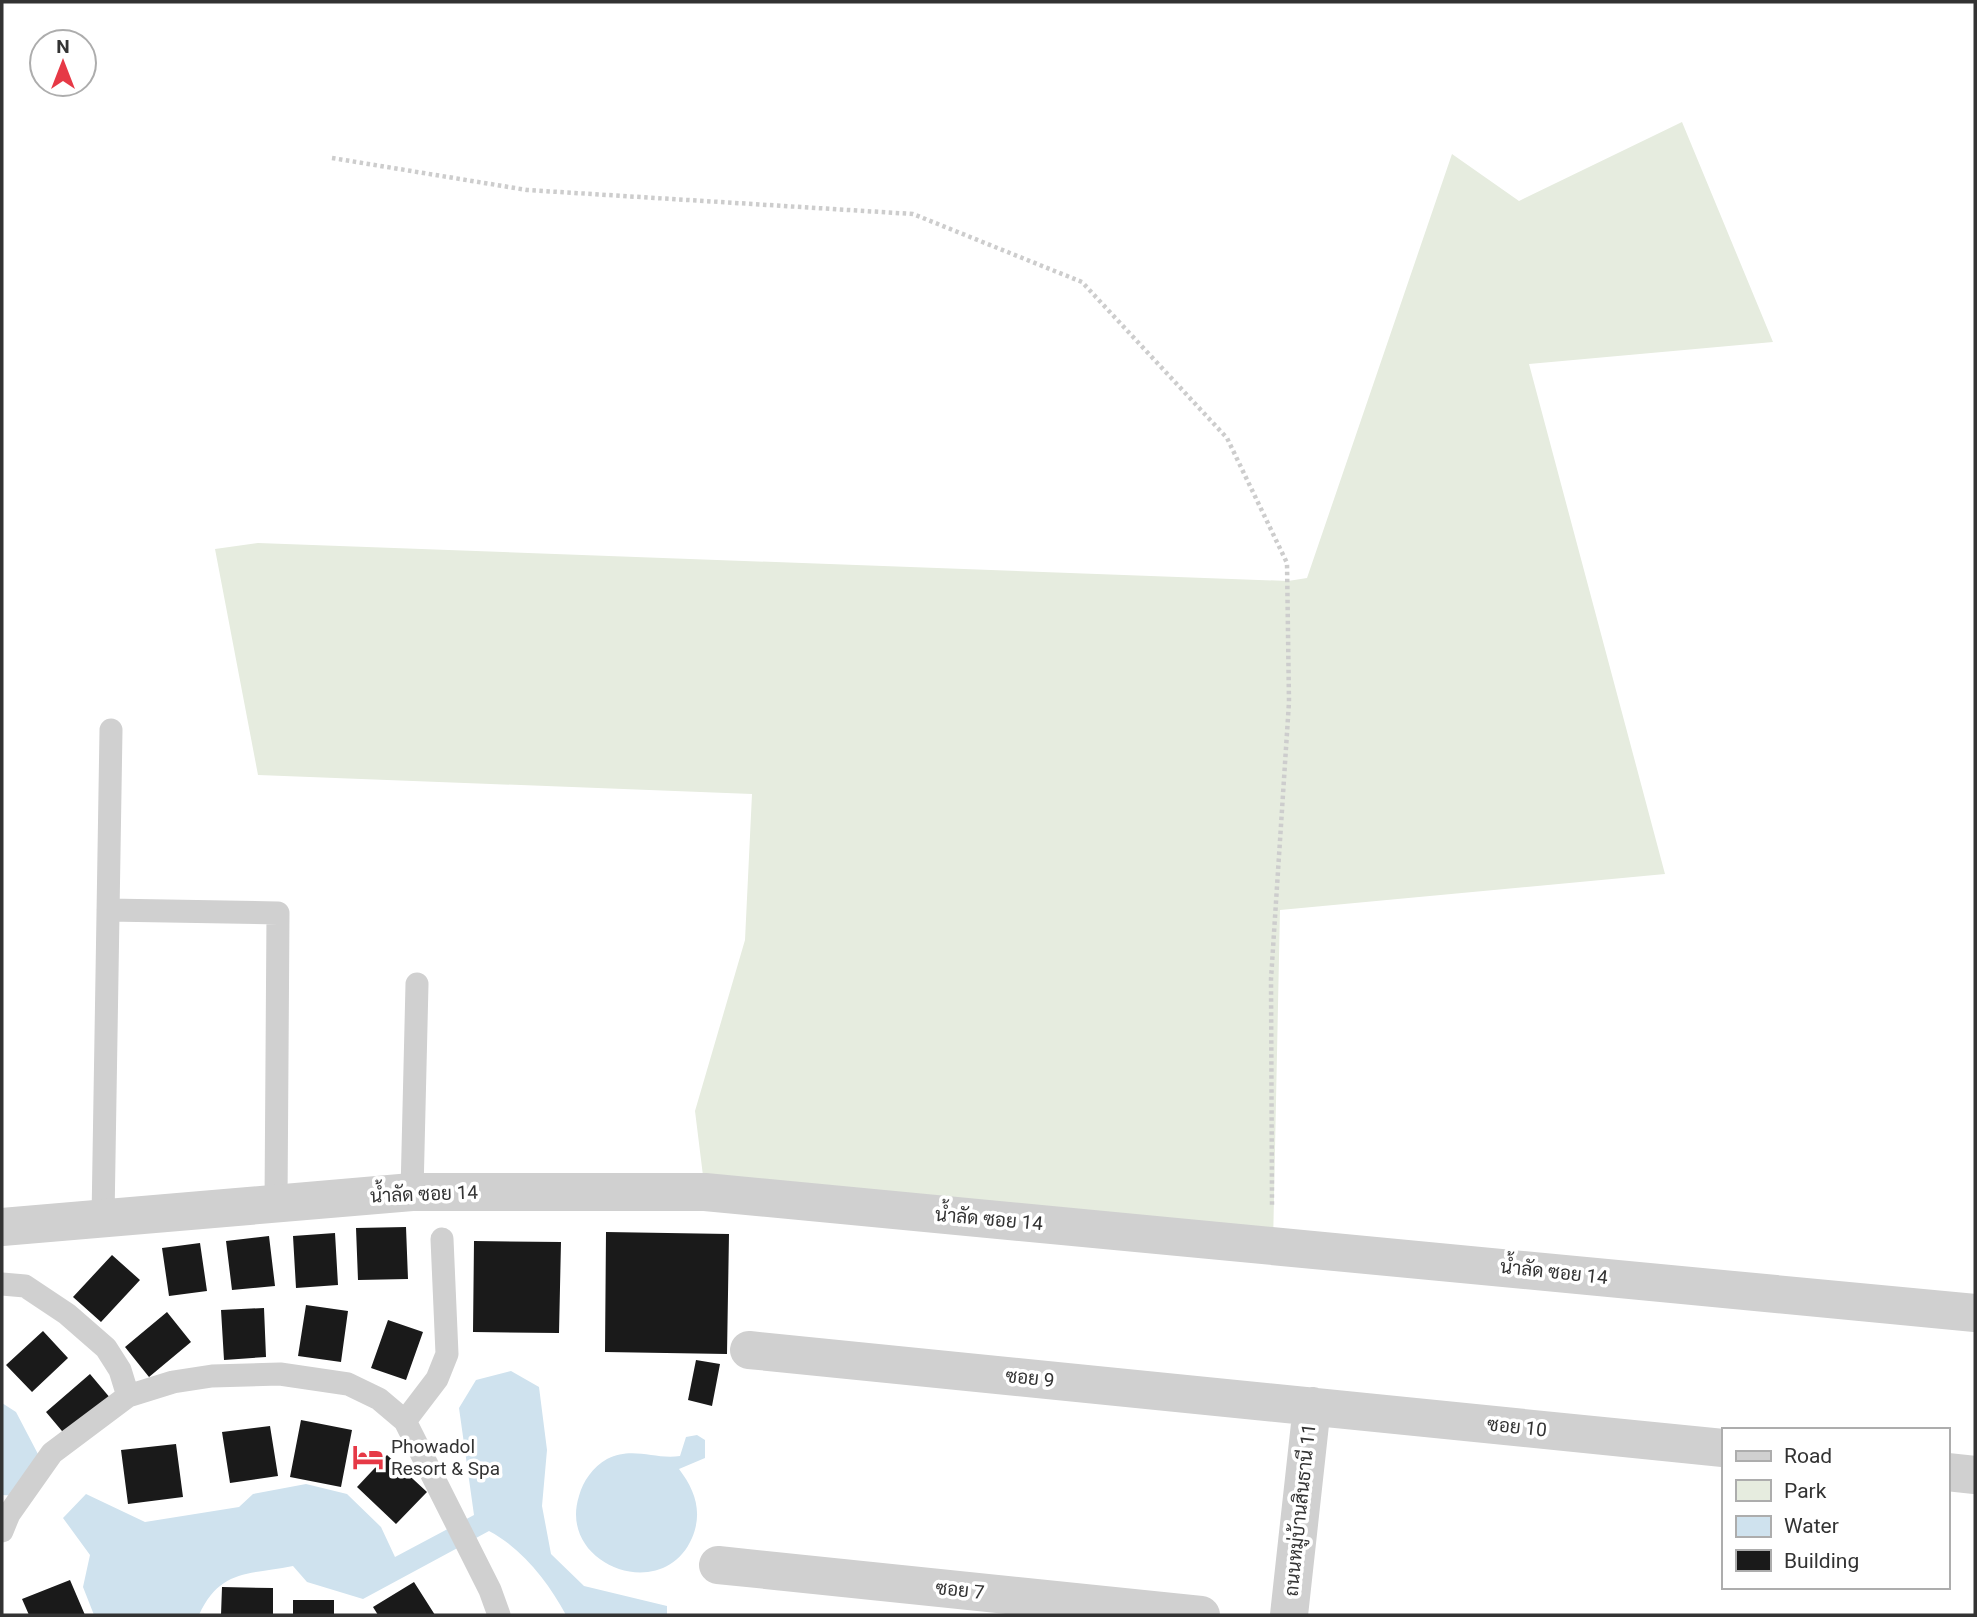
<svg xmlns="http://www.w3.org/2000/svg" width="1977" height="1617" viewBox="0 0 1977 1617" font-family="Roboto,Sarabun,sans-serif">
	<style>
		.green { fill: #e6ecdf }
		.water { fill: #cfe2ee }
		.building { fill: #1a1a1a }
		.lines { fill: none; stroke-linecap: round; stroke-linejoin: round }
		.path { stroke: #cdcdcd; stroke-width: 4.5; stroke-dasharray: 3.5 3.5; stroke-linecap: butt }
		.service { stroke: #d0d0d0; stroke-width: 23 }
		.minor { stroke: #d0d0d0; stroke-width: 38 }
		.labels { text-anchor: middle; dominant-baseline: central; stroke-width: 7; stroke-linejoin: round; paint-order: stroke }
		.street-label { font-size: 19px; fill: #333; stroke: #fff }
		.poi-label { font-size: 19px; fill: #333; stroke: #fff; text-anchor: start }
	</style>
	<rect width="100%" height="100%" fill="#fff"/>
	<!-- green -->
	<path class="green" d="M1682,122L1773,342L1529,364L1665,874L1280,910L1273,1245L705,1192L695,1111L745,940L752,794L258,775L215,549L258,543L1288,581L1307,578L1452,154L1519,201Z"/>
	<!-- water -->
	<path class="water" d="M511,1371L539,1387L547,1450L542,1506L551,1554L584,1586L667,1606V1615H566C548,1582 523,1549 489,1531L363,1599L307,1582L293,1566C248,1575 220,1569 199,1615H94L83,1587L90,1555L63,1518L86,1494L145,1522L239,1507L253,1494L306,1484L347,1494L381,1527L395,1557L474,1515L459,1408L476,1380Z
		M2,1403L16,1412L39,1456L18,1496L2,1495Z
		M697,1435L705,1440V1458L679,1469C695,1490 703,1512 692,1538C663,1605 557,1565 579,1496C583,1481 593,1467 607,1459C633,1446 655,1460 680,1456L686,1437Z"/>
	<!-- building -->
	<path class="building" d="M406,1227L408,1279L358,1280L356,1228Z
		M606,1232L729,1234L727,1354L605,1352Z
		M335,1233L338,1285L296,1288L293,1236Z
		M269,1236L275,1286L232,1290L226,1241Z
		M474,1241L561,1242L559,1333L473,1332Z
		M200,1243L207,1291L169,1296L162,1248Z
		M112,1255L140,1280L101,1322L73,1297Z
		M306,1305L348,1311L341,1362L298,1356Z
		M264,1308L266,1357L224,1360L221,1310Z
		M167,1312L191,1342L149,1377L125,1347Z
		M388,1320L423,1332L406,1380L371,1368Z
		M43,1331L68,1358L32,1392L6,1365Z
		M696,1360L720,1364L712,1406L688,1400Z
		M90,1374L111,1399L67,1437L46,1412Z
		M301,1420L352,1430L341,1487L290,1477Z
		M270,1426L278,1476L230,1483L222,1432Z
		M176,1444L183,1497L128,1504L121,1450Z
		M387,1455L427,1492L396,1524L357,1487Z
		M70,1580L85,1615H29L22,1599Z
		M414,1582L435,1615H378L373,1607Z
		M222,1587L273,1588V1615H221Z
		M293,1600H334V1615H293Z"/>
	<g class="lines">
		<!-- path -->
		<path class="path" d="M332,158L527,190L913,214L1082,282L1227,438L1287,563L1289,702L1271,979L1272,1206"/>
		<!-- service -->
		<path class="service" d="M108,910L278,913L276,1204
			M412,1192L417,984
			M103,1219L111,730
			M2,1284L25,1286L67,1314L106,1348L120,1370L128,1396
			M405,1421L437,1379L447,1354L442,1239
			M2,1531L9,1514L52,1453L128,1396L173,1382L212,1376L280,1374L348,1384L379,1399L405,1421L490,1590L499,1615"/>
		<!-- minor -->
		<path class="minor" d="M2,1227L412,1192H705L1975,1313
			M749,1350L1723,1448
			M1947,1472L1975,1475
			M718,1565L1201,1615
			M1289,1615L1312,1406"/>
	</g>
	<!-- icons -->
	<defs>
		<symbol id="hotel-bare" viewBox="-9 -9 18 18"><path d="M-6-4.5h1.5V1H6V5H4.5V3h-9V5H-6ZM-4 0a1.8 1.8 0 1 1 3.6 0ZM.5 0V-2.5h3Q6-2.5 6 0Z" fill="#e63946" stroke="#fff" stroke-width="2.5" paint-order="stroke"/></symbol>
	</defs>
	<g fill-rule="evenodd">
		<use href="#hotel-bare" x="346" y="1435" width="44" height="44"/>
	</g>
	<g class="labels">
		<!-- street labels -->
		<g class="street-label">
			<text transform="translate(424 1194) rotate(-2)">น้ำลัด ซอย 14</text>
			<text transform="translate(989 1219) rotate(5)">น้ำลัด ซอย 14</text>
			<text transform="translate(1554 1272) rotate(6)">น้ำลัด ซอย 14</text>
			<text transform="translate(1030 1378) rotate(6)">ซอย 9</text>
			<text transform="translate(1517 1427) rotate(6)">ซอย 10</text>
			<text transform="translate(1300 1510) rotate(-84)">ถนนหมู่บ้านสินธานี 11</text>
			<text transform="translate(960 1590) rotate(6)">ซอย 7</text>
		</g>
		<!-- poi labels -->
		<g class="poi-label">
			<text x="391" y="1446">Phowadol<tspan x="391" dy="22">Resort &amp; Spa</tspan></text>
		</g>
	</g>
	<!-- border -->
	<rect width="1977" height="1617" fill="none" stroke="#333333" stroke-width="7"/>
	<!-- legend -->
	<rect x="1722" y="1428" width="228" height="161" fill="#ffffff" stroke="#adadad" stroke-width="2"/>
	<rect x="1736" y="1451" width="35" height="10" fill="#d0d0d0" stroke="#adadad" stroke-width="2"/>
	<text x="1784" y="1463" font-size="21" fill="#333333">Road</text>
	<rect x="1736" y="1480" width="35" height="21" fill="#e6ecdf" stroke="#adadad" stroke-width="2"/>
	<text x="1784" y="1498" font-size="21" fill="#333333">Park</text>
	<rect x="1736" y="1516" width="35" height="21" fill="#cfe2ee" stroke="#adadad" stroke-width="2"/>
	<text x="1784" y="1533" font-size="21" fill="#333333">Water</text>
	<rect x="1736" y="1550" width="35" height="21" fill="#1a1a1a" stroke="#adadad" stroke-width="2"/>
	<text x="1784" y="1568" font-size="21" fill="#333333">Building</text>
	<!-- north arrow -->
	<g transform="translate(63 63)"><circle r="33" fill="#ffffff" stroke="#adadad" stroke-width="2"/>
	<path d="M0-5L12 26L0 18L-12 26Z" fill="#e63946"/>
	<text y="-10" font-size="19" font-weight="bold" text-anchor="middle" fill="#333333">N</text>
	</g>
</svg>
